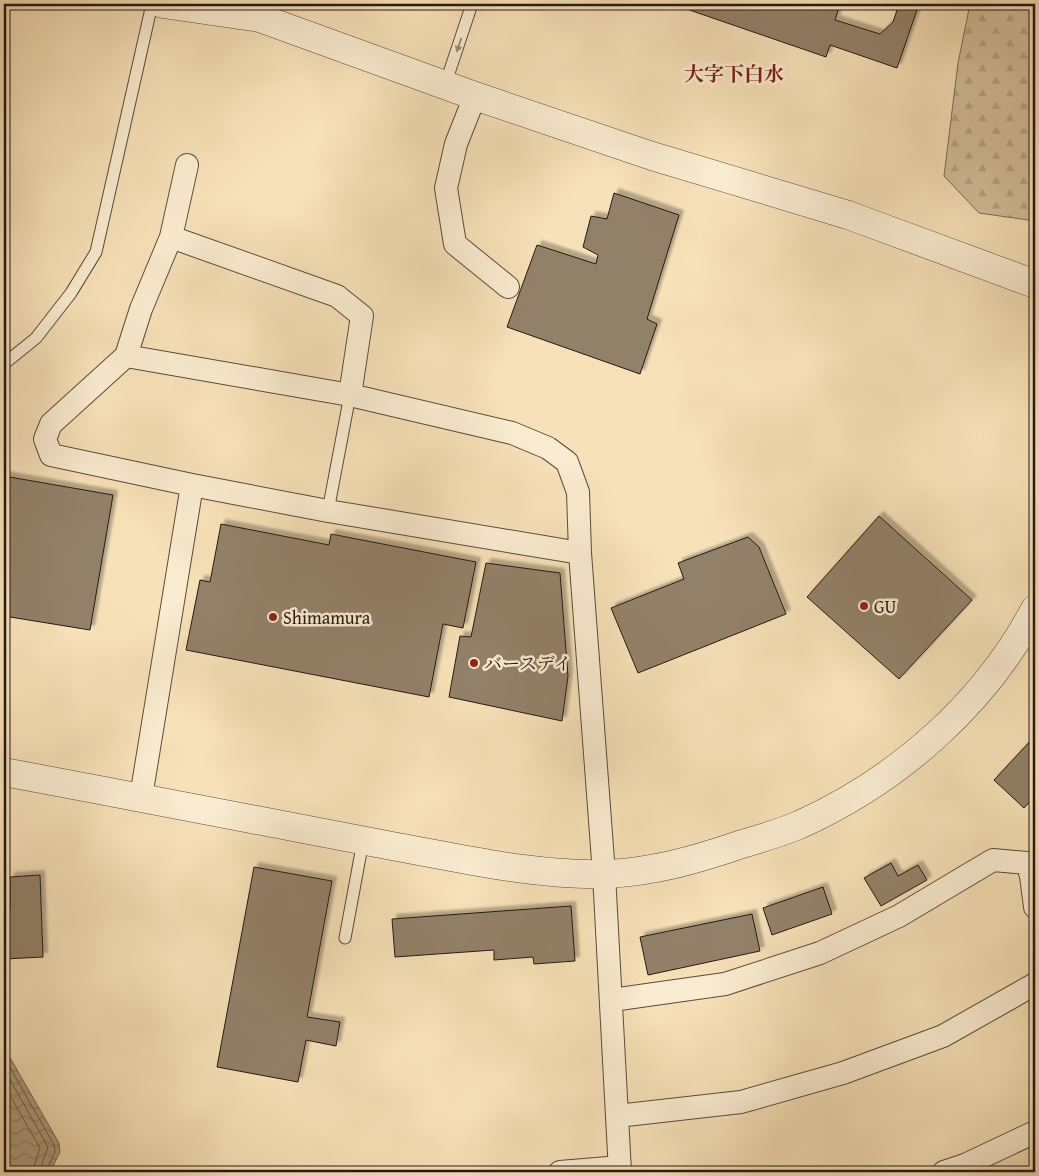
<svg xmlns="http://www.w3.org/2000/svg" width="1039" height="1176" viewBox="0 0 1039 1176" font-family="'Gentium Book Plus','Noto Serif JP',serif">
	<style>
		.forest { fill: url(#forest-firs); stroke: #7c6c58 }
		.water { fill: url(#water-waves); stroke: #786855 }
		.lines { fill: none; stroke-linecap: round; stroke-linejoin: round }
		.shore { stroke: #6a5b4a; stroke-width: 1 }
		.building { fill: #928169; stroke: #251914; filter: url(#shadow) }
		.service-casing { stroke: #5a4b3d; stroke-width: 13 }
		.minor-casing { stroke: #5a4b3d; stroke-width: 24 }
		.tertiary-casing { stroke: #5a4b3d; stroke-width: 29 }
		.service { stroke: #faecd1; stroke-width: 11 }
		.minor { stroke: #faecd1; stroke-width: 22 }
		.tertiary { stroke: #faecd1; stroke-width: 28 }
		.oneway { fill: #9a8d7c }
		.poi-dot { fill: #8f2418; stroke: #faecd1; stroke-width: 2 }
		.labels { text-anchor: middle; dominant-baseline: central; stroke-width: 5; stroke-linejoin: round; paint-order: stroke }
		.poi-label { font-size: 18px; fill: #251914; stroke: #faecd1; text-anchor: start }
		.quarter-label { font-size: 20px; font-weight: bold; fill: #7a1f14; stroke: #faecd1 }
	</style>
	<defs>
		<pattern id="forest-firs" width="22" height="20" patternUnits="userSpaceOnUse" patternTransform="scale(1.25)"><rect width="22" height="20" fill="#d3bf9c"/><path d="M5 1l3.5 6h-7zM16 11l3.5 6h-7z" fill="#b5a486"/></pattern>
		<pattern id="water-waves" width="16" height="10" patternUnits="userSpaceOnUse" patternTransform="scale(1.25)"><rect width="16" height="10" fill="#b09d80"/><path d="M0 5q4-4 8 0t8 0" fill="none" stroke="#8f7f68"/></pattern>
		<filter id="shadow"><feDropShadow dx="4.5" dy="-4.5" stdDeviation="1" flood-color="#0004"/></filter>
	</defs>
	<rect width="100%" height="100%" fill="#f7e1b8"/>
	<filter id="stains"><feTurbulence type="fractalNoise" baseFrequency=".004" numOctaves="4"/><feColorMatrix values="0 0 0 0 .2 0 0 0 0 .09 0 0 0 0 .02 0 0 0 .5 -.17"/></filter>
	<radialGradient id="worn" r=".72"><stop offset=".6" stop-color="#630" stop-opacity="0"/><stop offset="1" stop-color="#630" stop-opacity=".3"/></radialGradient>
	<!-- forest -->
	<path class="forest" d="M970,4H1035V221L979,213L944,176L958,63Z"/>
	<!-- water -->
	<path class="water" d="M4,1047L59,1143L60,1152L50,1172H4Z"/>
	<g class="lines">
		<!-- shore -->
		<path class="shore" d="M4,1057L54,1145L55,1152L46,1172
			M4,1069L48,1147L39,1172
			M4,1085L40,1148L32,1172"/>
	</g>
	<!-- building -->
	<path class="building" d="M672,4H840L835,20L880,34L893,22L899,4H919L897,68L830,45L826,57Z
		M614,193L679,215L647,319L657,324L640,374L507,327L537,245L596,264L598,255L583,247L591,216L607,219Z
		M4,476L113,495L90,630L4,616Z
		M879,516L972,600L899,679L807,597Z
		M221,524L329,545L331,534L476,562L463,628L443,624L429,697L186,650L200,580L210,582Z
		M748,537L759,547L786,614L638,673L611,608L684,579L678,563Z
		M486,563L560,573L568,676L562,721L449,697L460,636L471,637Z
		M1035,736V796L1024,808L994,780Z
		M891,863L898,876L918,865L927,880L881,906L864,878Z
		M254,867L332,881L307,1017L340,1022L336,1046L306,1040L298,1082L217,1067Z
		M40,875L43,957L4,959V909H10V877Z
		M823,887L832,914L772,935L763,908Z
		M571,906L575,961L534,964L533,957L494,960V950L395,957L392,919Z
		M752,914L760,951L648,975L640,937Z"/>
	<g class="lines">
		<defs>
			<path id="service" d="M445,85L472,4
				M4,364L36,338L71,293L96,252L152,4
				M328,511L350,395
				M345,938L363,841"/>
			<path id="minor" d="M475,96L456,144L446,188L455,244L508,287
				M171,237L337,296L362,316L350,395
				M126,356L350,395L512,433L548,448L567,462L578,492L580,553L604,874L620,1172
				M192,485L328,511L580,553
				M141,797L192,485L51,455L45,439L51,424L126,356L141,309L171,237L187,165
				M612,1000L725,984L820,953L899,916L993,860L1027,863L1031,876L1035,907
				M617,1116L741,1102L843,1073L943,1036L1035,984
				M560,1172L620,1167
				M944,1172L965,1165L1035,1132"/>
			<path id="tertiary" d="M163,4L260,18L475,96L652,156L848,215L1035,284
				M4,772C135,796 265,823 397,847C465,859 536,876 606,874C653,872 695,860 739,845C759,839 780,833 799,825C897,781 984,705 1035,609"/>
		</defs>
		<!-- service casing -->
		<use href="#service" class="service-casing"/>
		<!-- minor casing -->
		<use href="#minor" class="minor-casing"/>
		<!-- tertiary casing -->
		<use href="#tertiary" class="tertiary-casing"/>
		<!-- service -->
		<use href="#service" class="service"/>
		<!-- minor -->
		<use href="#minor" class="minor"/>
		<!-- tertiary -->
		<use href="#tertiary" class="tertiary"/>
	</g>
	<!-- one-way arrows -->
	<defs><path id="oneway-solid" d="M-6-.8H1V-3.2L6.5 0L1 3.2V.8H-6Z" transform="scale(1.25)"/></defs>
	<use class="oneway" href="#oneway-solid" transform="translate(459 45) rotate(108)"/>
	<!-- markers -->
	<g class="poi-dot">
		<circle cx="864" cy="606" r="5"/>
		<circle cx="273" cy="617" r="5"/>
		<circle cx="474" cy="663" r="5"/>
	</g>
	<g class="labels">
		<!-- poi labels -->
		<g class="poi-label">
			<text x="874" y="606">GU</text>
			<text x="283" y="617">Shimamura</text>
			<text x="484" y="663">バースデイ</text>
		</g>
		<!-- quarter labels -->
		<g class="quarter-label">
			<text x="734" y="73">大字下白水</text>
		</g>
	</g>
	<!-- margin -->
	<rect width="1039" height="1176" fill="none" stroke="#f7e1b8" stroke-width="20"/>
	<rect x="5" y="5" width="1029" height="1166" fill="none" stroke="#251914" stroke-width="2.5"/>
	<rect x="10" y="10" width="1019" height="1156" fill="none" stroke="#251914"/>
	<rect width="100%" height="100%" filter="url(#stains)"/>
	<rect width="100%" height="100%" fill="url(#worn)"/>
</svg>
